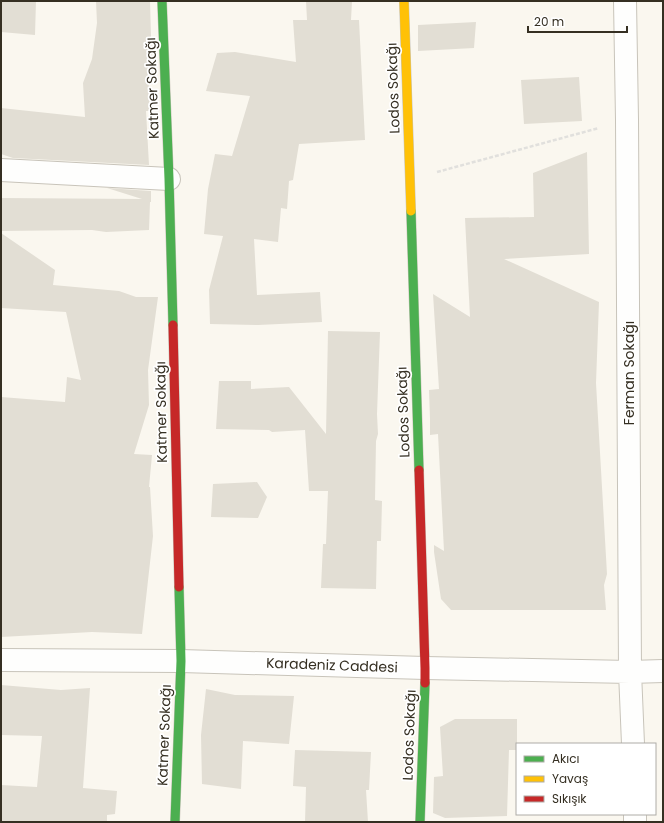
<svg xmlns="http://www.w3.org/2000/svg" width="664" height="823" viewBox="0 0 664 823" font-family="Poppins,sans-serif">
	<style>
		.building { fill: #e2ded4 }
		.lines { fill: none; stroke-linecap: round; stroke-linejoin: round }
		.street-casing { stroke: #c8c4ba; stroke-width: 24 }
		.fast-casing { stroke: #c8c4ba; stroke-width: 10 }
		.slow-casing { stroke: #c8c4ba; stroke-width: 10 }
		.jam-casing { stroke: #c8c4ba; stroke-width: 10 }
		.path { stroke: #e1e0dd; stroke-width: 2.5; stroke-dasharray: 4 2; stroke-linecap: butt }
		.street { stroke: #fefefd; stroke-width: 22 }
		.fast { stroke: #4caf50; stroke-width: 9 }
		.slow { stroke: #ffc107; stroke-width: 9 }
		.jam { stroke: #c62828; stroke-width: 9 }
		.labels { text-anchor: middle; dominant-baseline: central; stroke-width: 3.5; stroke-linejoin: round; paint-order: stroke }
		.street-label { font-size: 14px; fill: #352f22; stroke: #fff }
	</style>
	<rect width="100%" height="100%" fill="#faf7ef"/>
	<!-- building -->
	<path class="building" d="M1,1H36L35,35L1,32Z
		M96,1H150L152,72H148L150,111H146L149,165L13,158L1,154V108L85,117L83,83L92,59L97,23Z
		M306,1H352L351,20H359L365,140L299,144L293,180L289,181L287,209L281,208L278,242L254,239L257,295L320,292L322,322L258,325L210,324L209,290L223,236L204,234L208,189L215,154L232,156L250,96L206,91L217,53L235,52L296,62L293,20H307Z
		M476,22L474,48L418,51V25Z
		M579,77L582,121L524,124L521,80Z
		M587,152L589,254L504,259L599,302L596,383L607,574L604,585L606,610H451L441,599L434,552V545L444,551L438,434L430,435V419L429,390L439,389L433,294L470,317L465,218L534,217L533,173Z
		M107,188L151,191V202H150L149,230L106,232L92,230L1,231V198L142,199Z
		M1,233L55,270L53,285L119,291L136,297H158L148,370L149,405L134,454L152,455L149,487H150L153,536L142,634L92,632L1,637V397L65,402L67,377L81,380L66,312L1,308Z
		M328,331L380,332L377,414L378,434L376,441L375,500L382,501L381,541H377L376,589L321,588L323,544H326L328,491H309L305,430L272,432L269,430L216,429L219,381H251V389L289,387L326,434Z
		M257,482L267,497L258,518L211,517L213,484Z
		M1,685L61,690L90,688L83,788L117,791L115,814L107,815V822H1V785L37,787L42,736L1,735Z
		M206,689L235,695L294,696L289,744L243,741L241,789L202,784L201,735Z
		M455,719H517V750H509L507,816L445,818L433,813L434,777L443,776L440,727Z
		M295,750L371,752L369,790H366L368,822H305L306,787L293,786Z"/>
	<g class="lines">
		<defs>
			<path id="street" d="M625,1L627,120L630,672L633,744
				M1,170L169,179
				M1,660L181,661L425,668L630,672L663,671
				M635,814V822"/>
			<path id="fast" d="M162,1L169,179L173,325
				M411,211L419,470
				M175,822L181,661L179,587
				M420,822L425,683"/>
			<path id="slow" d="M404,1L411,211"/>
			<path id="jam" d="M173,325L179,587
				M419,470L425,668V683"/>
		</defs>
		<!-- street casing -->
		<use href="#street" class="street-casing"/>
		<!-- fast casing -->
		<use href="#fast" class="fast-casing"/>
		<!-- slow casing -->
		<use href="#slow" class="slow-casing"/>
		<!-- jam casing -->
		<use href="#jam" class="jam-casing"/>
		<!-- path -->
		<path class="path" d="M437,172L599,128"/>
		<!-- street -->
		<use href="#street" class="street"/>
		<!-- fast -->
		<use href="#fast" class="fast"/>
		<!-- slow -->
		<use href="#slow" class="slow"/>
		<!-- jam -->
		<use href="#jam" class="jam"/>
	</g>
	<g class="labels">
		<!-- street labels -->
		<g class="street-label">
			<text transform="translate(152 88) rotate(-92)">Katmer Sokağı</text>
			<text transform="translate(393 88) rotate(-92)">Lodos Sokağı</text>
			<text transform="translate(629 373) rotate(-90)">Ferman Sokağı</text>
			<text transform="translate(161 412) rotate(-91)">Katmer Sokağı</text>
			<text transform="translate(403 412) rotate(-92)">Lodos Sokağı</text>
			<text transform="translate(332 665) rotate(2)">Karadeniz Caddesi</text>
			<text transform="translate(164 735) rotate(-88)">Katmer Sokağı</text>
			<text transform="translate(409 735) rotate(-88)">Lodos Sokağı</text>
		</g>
	</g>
	<!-- border -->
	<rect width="664" height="823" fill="none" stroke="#352f22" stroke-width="4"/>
	<!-- legend -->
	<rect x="516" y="743" width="140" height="72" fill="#ffffff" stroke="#aeaca7"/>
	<rect x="524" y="756" width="20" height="6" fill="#4caf50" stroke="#aeaca7"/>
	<text x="552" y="763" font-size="12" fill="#352f22">Akıcı</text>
	<rect x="524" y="776" width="20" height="6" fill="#ffc107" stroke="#aeaca7"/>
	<text x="552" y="783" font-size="12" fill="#352f22">Yavaş</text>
	<rect x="524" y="796" width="20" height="6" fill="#c62828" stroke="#aeaca7"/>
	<text x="552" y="803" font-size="12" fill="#352f22">Sıkışık</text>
	<!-- scale -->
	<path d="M528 26v6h99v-6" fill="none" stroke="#352f22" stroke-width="2"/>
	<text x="534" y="26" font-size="12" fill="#352f22" stroke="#ffffff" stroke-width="3" paint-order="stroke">20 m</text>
</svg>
